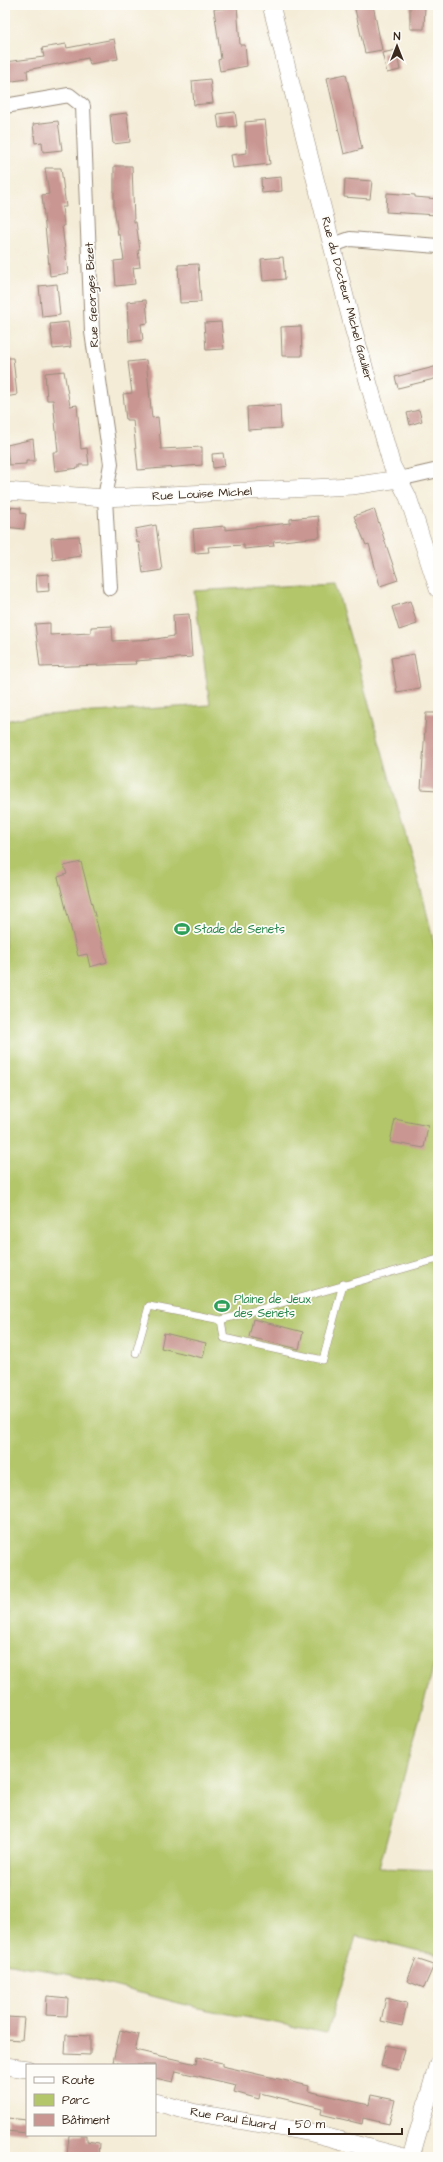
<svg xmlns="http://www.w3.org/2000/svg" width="443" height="2162" viewBox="0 0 443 2162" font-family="'Architects Daughter',sans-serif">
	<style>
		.green { fill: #b3c66a; stroke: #777844 }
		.building { fill: #c99692 }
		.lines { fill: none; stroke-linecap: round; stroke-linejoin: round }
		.service-casing { stroke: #988b7a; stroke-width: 8 }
		.minor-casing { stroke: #988b7a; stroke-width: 16 }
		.tertiary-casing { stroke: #988b7a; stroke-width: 18 }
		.service { stroke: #fff; stroke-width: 7 }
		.minor { stroke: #fff; stroke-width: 14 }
		.tertiary { stroke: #fff; stroke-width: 17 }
		.labels { text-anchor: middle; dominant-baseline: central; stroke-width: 3.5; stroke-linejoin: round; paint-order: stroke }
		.street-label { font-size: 12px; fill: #3b2a1e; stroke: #fdfcf7 }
		.leisure-label { font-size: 12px; fill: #27864d; stroke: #fdfcf7; text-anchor: start }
	</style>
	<rect width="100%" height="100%" fill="#fdfcf7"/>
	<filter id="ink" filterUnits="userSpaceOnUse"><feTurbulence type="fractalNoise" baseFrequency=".025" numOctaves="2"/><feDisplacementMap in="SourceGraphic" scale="8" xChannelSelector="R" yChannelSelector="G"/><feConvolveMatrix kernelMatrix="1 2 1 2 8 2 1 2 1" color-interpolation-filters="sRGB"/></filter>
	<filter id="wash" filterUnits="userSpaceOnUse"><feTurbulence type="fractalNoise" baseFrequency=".012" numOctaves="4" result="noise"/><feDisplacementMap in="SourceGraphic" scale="16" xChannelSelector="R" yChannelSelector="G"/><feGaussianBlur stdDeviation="0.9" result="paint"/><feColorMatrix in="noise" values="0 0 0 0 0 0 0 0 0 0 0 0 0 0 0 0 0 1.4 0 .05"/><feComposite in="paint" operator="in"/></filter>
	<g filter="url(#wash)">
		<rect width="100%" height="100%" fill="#f4ecd7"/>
		<!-- green -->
		<path class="green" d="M335,583L424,901L438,961V1650L379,1868L438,1870V1955L356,1936L327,2033L198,2008L71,1975L5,1963V721L29,716L210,705L194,591Z"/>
		<g id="blocks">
			<!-- building -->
			<path class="building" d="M226,5H237L240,45H245L247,66L220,71L218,60L221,59L214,9L226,8Z
				M354,5H373L382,50L365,53Z
				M410,5H425L424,29H410Z
				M114,39L118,59L90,64L88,58L27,70L28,79L5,82V62L44,57L42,48L66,44L67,48Z
				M396,50L400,70L387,73L382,53Z
				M346,74L362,149L344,154L327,78Z
				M210,79L213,103L194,105L192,81Z
				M235,112L237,126L219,128L217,114Z
				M127,113L130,142L113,144L110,115Z
				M265,120L270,164L233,168L231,155L247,153L245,122Z
				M58,121L62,150L43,152L42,142L35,143L33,124Z
				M114,166H132L134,222H136L140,250H138L140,267L133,268L135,284L116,286L114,261L124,260L120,235H118L114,207Z
				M45,168H61L66,207H62L64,226H62L68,273L50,276L42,195L49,194Z
				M281,177L282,191L262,193L261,179Z
				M345,179L372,181L370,199L344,197Z
				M387,193L415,195V197L438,199V215L386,212Z
				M283,257L285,279L263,281L261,259Z
				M198,264L201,302L180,303L178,265Z
				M57,284L60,315L42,317L39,286Z
				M146,300L148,323L141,324L143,340L129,342L127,302Z
				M68,322L71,347L53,349L50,324Z
				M221,322L224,349L206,350L204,323Z
				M301,326L302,356H282L281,327Z
				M5,358H13L17,395L5,397Z
				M146,360L152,418L158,417L161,449L202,447V465L138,470L133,420H126L123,394L132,393L128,362Z
				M438,366V378L398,388L395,377Z
				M64,371L70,406L77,405L81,449L87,448L89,465H79V468L55,471L53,452H58L53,400H47L45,373Z
				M280,405L281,428L248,430L247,407Z
				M419,410L422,421L410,425L407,413Z
				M33,439L35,461H26V464L9,465L7,445Z
				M223,453L225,466L213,468L212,454Z
				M5,507L21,508V513L26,514L24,529L5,527Z
				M374,509L398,580L380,586L369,544L366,545L354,516Z
				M318,516L320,537L273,542L274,546L244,549V545L208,547L209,552L195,553L193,529L225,526V530L290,523V519Z
				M156,525L162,570L143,573L139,542L137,543L135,529Z
				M79,536L81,556L53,560L51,538Z
				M48,574L49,591L37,592L36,575Z
				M410,601L417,624L399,630L392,607Z
				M189,614L192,657L135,661L136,664L40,667L35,624L50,623V635L91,633V627L112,626L113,641L156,639L174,636L173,615Z
				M414,654L420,688L397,692L391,658Z
				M426,713H438V790L421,789Z
				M81,862L107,962L90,967L87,954L78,956L58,877L67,874L64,866Z
				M395,1119L428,1126L424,1148L390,1142Z
				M253,1319L303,1332L299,1349L249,1337Z
				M164,1333L206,1343L203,1358L161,1348Z
				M416,1959L434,1965L424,1988L407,1981Z
				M47,1996L68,1998L67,2016L46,2015Z
				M386,1998L407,2003L402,2026L381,2021Z
				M7,2017L24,2018L22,2040L6,2039Z
				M120,2030L139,2035L135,2050L196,2064L197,2057L222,2063V2066L309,2086L308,2091L369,2105L371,2095L395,2100L389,2124L363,2118L362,2124L321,2114L322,2108L260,2093L259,2099L234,2092L236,2085L176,2071L173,2082L155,2078V2065H126L113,2062Z
				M66,2035L90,2036V2055L65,2054Z
				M386,2045L404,2049L399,2070L381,2066Z
				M7,2118L27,2120V2133L6,2131Z
				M69,2135H87V2141L99,2143L98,2157L67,2156Z"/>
		</g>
	</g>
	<g filter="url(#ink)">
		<use href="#blocks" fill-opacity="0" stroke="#988b7a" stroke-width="1"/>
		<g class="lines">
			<defs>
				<path id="service" d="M221,1320L224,1338L323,1360L343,1284
					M136,1353L149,1306L221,1320L438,1259"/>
				<path id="minor" d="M5,106L69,95L83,106L92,332L111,464L105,498L110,588
					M333,245L350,239L438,246
					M399,479L438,470"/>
				<path id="tertiary" d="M271,5L352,324L392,466L408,497L438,589
					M5,491L105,498L352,486L399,479
					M5,2066L27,2069
					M155,2102L192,2112L312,2133L404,2157
					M411,2157L438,2063"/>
			</defs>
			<!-- service casing -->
			<use href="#service" class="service-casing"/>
			<!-- minor casing -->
			<use href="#minor" class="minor-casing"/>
			<!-- tertiary casing -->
			<use href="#tertiary" class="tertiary-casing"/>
			<!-- service -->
			<use href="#service" class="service"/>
			<!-- minor -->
			<use href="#minor" class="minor"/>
			<!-- tertiary -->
			<use href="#tertiary" class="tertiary"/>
		</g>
	</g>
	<!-- icons -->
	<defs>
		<symbol id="stadium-bare" viewBox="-9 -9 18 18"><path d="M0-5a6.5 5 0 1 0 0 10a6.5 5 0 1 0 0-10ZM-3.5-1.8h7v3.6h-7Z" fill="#2e9e5b" stroke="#fdfcf7" stroke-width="2.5" paint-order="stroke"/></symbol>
	</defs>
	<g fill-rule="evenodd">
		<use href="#stadium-bare" x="171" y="918" width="22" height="22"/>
		<use href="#stadium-bare" x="211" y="1295" width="22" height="22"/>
	</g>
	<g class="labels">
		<!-- street labels -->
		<g class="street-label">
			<text transform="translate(92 295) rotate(-93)">Rue Georges Bizet</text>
			<text transform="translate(347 299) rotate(75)">Rue du Docteur Michel Gaulier</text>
			<text transform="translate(202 494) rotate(-3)">Rue Louise Michel</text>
			<text transform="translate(233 2119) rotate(10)">Rue Paul Éluard</text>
		</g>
		<!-- leisure labels -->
		<g class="leisure-label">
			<text x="194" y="929">Stade de Senets</text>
			<text x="234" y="1299">Plaine de Jeux<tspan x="234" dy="14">des Senets</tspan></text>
		</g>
	</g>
	<!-- margin -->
	<rect width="443" height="2162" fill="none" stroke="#fdfcf7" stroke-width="20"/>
	<!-- legend -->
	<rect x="26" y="2064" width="130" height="72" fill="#fdfcf7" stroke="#afa8a0"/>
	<rect x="34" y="2077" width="20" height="6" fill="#ffffff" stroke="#afa8a0"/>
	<text x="62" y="2084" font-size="12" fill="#3b2a1e">Route</text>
	<rect x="34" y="2094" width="20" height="12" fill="#b3c66a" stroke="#afa8a0"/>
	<text x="62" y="2104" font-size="12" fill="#3b2a1e">Parc</text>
	<rect x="34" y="2114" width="20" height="12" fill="#c99692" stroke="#afa8a0"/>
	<text x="62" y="2124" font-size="12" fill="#3b2a1e">Bâtiment</text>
	<!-- north arrow -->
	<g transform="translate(397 46)" stroke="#fdfcf7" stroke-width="3" paint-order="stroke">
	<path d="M0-3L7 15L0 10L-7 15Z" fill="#3b2a1e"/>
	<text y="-6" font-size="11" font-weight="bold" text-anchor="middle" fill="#3b2a1e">N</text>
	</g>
	<!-- scale -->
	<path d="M289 2128v6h113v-6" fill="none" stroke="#3b2a1e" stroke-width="2"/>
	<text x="295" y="2128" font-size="12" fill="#3b2a1e" stroke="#fdfcf7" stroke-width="3" paint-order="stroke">50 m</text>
</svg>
